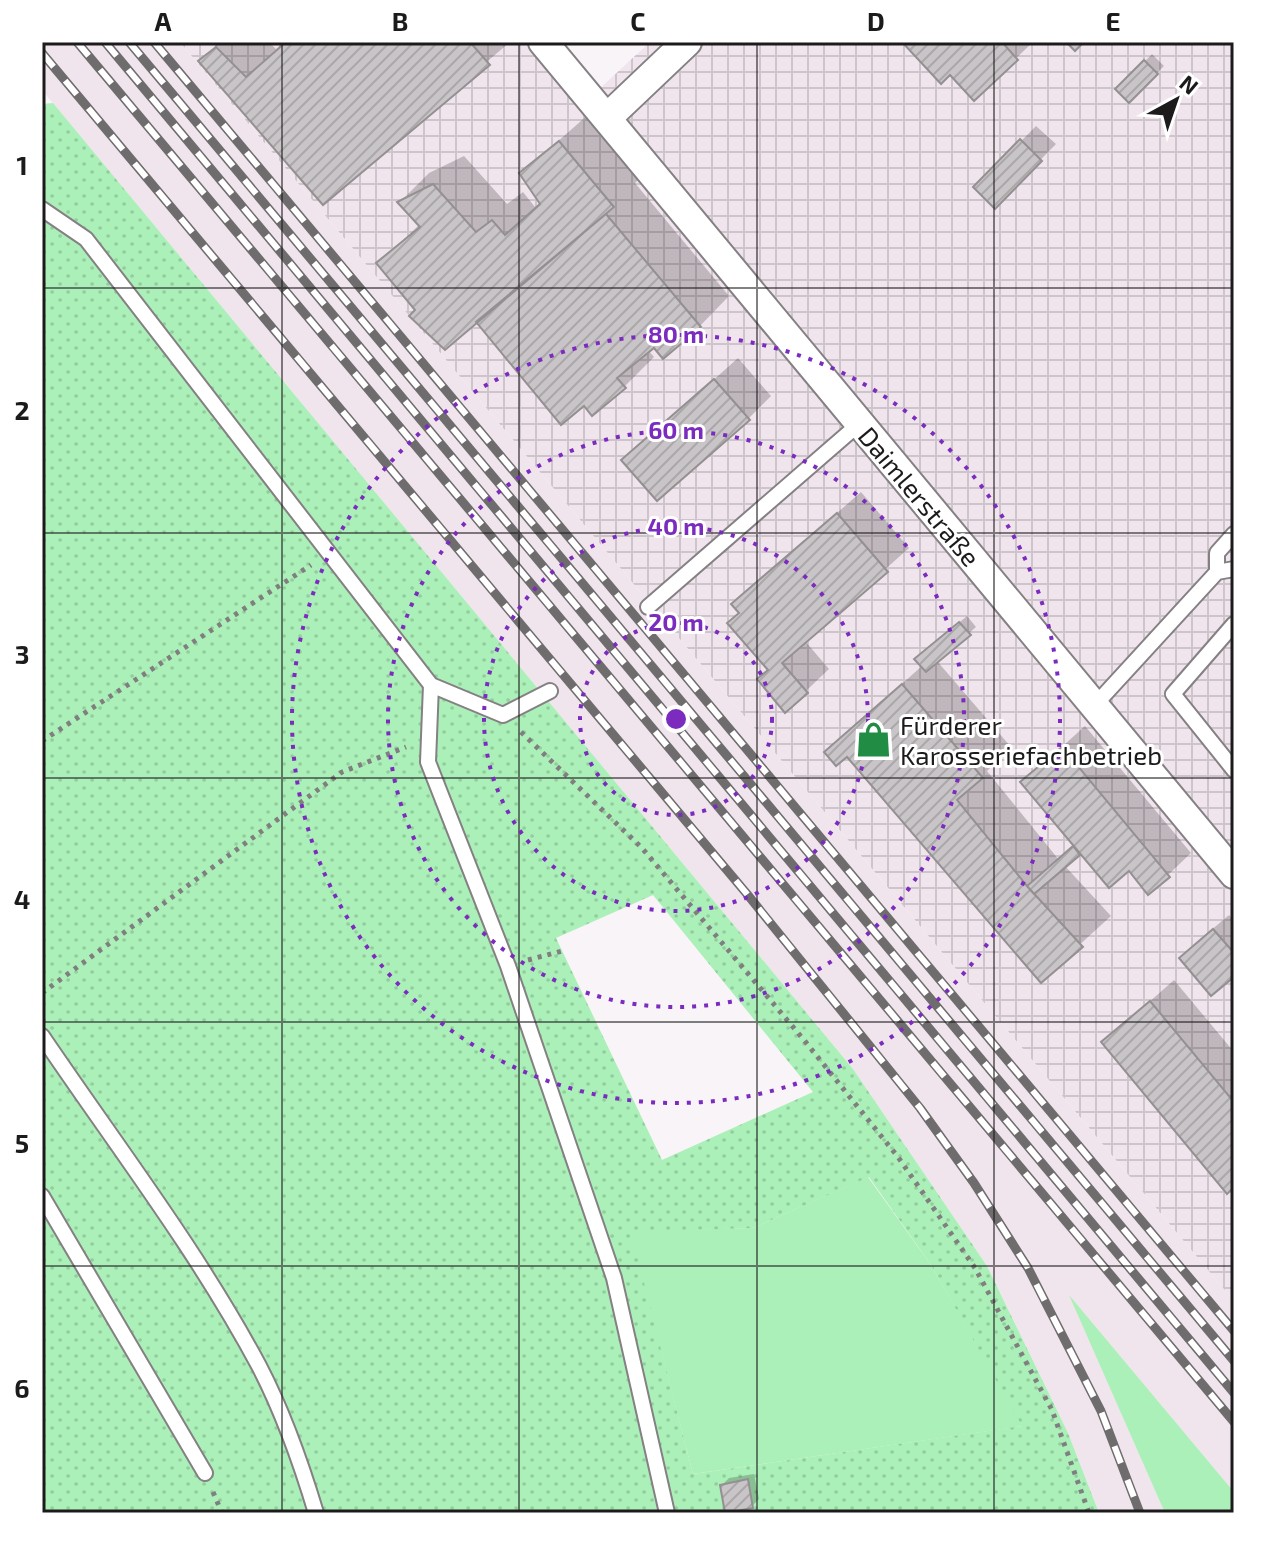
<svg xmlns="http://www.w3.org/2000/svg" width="1276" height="1555" viewBox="0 0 1276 1555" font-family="'Exo 2',sans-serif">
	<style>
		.built { fill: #f1e5ed }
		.industrial { fill: url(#industrial-grid) }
		.grass { fill: #abf0b8 }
		.park { fill: url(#park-dots); fill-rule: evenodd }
		.shadow { fill: #0003 }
		.building { fill: url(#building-hatch); stroke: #949092; stroke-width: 2 }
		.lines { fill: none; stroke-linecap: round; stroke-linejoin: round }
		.lane-casing { stroke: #848083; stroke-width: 18 }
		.street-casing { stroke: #848083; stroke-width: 32 }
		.path { stroke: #817e80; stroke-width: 5; stroke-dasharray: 4 6; stroke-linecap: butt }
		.lane { stroke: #fff; stroke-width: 14 }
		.street { stroke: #fff; stroke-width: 28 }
		.rail-casing { stroke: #6f6c6e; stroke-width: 9 }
		.rail { stroke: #fff; stroke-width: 6; stroke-dasharray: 18; stroke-linecap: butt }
		.grid { fill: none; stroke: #1c1a1b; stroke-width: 2; stroke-opacity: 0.55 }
		.ring { fill: none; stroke: #7b2cbf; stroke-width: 4; stroke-dasharray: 4 8 }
		.labels { text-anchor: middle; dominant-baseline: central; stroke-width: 6; stroke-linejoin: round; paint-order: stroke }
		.street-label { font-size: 26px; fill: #1c1a1b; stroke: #fff }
		.poi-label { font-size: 26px; fill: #1c1a1b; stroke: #fff; text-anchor: start }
		.centre { fill: #7b2cbf; stroke: #fff; stroke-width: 4 }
		.ring-label { font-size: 24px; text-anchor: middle; font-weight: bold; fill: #7b2cbf; stroke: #fff; stroke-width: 6; stroke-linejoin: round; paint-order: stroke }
		.neatline { fill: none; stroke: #1c1a1b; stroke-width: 3 }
		.grid-label { font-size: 26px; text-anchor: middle; font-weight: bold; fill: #1c1a1b }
	</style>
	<defs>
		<pattern id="industrial-grid" width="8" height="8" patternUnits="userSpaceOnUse" patternTransform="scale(2)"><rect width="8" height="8" fill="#f1e5ed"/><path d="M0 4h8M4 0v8" fill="none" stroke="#cec4cb"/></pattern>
		<pattern id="park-dots" width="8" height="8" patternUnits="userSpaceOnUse" patternTransform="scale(2)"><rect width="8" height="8" fill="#abf0b8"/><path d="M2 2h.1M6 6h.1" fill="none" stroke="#93cd9e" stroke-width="1.8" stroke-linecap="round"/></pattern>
		<pattern id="building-hatch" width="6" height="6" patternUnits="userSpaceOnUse" patternTransform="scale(2)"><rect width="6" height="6" fill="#c8c4c7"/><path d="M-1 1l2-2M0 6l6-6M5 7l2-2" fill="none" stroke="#aba8aa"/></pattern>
	</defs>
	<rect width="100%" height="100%" fill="#f8f4f7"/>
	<!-- built -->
	<path class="built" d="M42,42H180L1234,1301V1492L1071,1298L1165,1513H1099L1068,1433L987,1266L853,1069L42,90Z"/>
	<!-- industrial -->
	<path class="industrial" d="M180,42H554L597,91L650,42H1234V1301Z"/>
	<!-- grass -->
	<path class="grass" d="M868,1177L931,1265L1023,1426L693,1474L630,1231L753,1228Z
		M1069,1295L1234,1492V1513H1165Z"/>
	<!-- park -->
	<path class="park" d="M53,103L853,1069L987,1266L1068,1433L1099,1513H42V104ZM653,895L813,1092L662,1160L556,938ZM869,1177L931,1265L1022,1426L693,1474L631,1232L753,1228Z"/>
	<!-- shadow -->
	<path class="shadow" d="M219,42H269L276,49L284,42H510L323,202L201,61Z
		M904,42H1033L974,98L950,73Z
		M1152,54L1164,66L1129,100L1118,89Z
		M590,113L642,176L635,183L729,296L700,326L648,350L654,357L624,387L584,403L476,319L417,310L379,263L420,224L400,202L429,173L464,156L507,204L523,192L535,207L541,202L522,173Z
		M1036,126L1056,144L995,206L976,187Z
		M738,358L771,396L748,419L624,460Z
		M861,492L909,548L805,641L829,669L786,710L770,669L733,604Z
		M967,616L976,627L937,661L1011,747L987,771L1059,860L1076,845L1023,782L1085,726L1191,853L1168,875L1081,852L1065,866L1111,916L1041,980L847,754L826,752L923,665L924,652Z
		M1229,915L1234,921V974L1196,943Z
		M1174,980L1234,1052V1185L1103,1043Z
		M754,1474L759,1499L752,1506L722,1485L729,1478Z"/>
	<!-- building -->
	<path class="building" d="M286,42H470L490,65L323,205L198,61L216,47L246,77Z
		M902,42H1002L1018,60L974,101L950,75L941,84Z
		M1066,42H1084L1075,51Z
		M1144,60L1158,74L1129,103L1115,89Z
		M1020,139L1042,161L995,209L973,187Z
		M559,141L614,207L445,350L409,316L415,310L376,263L420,227L397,202L433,184L476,232L492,220L505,235L540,204L519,173Z
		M606,214L701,327L663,359L654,348L617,378L626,388L592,416L584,406L561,425L476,322Z
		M714,379L750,420L657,501L621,460Z
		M837,513L888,572L782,663L808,693L785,713L757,679L768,670L727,623L739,613L731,604Z
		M959,622L971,635L926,672L914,659Z
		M902,684L983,778L957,800L1027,886L1083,947L1041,983L847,757L836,766L824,752Z
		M1062,747L1170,877L1148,895L1129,871L1109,888L1020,782Z
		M1073,846L1080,855L1034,894L1027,886Z
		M1213,929L1234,953V977L1211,996L1179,958Z
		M1150,1001L1234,1102V1187L1227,1194L1101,1042Z
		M748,1479L753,1508L725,1513L720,1485Z"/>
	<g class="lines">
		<defs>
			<path id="lane" d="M42,209L86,239L431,685L503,715L550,691
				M1217,572V553L1234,534
				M648,607L860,423
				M1234,624L1173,694L1234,770
				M431,685L428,762L508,966L614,1278L667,1513
				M1094,706L1217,572L1234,569
				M42,1036C115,1144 197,1250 259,1366C283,1412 301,1463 316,1513
				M42,1196L205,1473"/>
			<path id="street" d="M543,42L1234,874
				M607,118L687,42"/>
		</defs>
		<!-- lane casing -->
		<use href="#lane" class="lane-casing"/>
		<!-- street casing -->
		<use href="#street" class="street-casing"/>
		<!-- path -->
		<path class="path" d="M521,732L642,848L804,1040L898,1157L975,1268L1052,1410L1089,1513
			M42,741L311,565
			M528,960L562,951
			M42,993L342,772L406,747
			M213,1492L222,1513"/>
		<!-- lane -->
		<use href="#lane" class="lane"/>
		<!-- street -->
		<use href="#street" class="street"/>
		<defs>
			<path id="rail" d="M77,42L1234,1422
				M105,42L1234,1393
				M129,42L1234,1361
				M154,42L1234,1331
				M42,53L747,894L920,1108L974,1183L1028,1268L1101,1411L1140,1513"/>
		</defs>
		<!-- rail casing -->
		<use href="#rail" class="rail-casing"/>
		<!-- rail -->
		<use href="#rail" class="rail"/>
	</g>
	<!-- grid -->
	<path class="grid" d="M282,42V1513M519,42V1513M757,42V1513M994,42V1513M42,288H1234M42,533H1234M42,778H1234M42,1022H1234M42,1266H1234"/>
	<!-- distance rings -->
	<g class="ring">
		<circle cx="676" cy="719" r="96"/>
		<circle cx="676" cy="719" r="192"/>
		<circle cx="676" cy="719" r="288"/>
		<circle cx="676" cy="719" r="384"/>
	</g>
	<!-- icons -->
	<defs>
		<symbol id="shop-bare" viewBox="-9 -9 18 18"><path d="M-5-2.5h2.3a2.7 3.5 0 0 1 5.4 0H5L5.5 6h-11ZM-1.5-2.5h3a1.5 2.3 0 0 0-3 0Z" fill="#208c44" stroke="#fff" stroke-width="2.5" paint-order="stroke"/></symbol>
	</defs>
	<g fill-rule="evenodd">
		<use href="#shop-bare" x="848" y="714" width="51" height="51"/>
	</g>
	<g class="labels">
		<!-- street labels -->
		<g class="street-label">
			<text transform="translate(920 496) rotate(50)">Daimlerstraße</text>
		</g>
		<!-- poi labels -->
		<g class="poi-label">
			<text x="900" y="724">Fürderer<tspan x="900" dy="30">Karosseriefachbetrieb</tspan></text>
		</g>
	</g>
	<circle cx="676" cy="719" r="12" class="centre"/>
	<g class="ring-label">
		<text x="676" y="343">80 m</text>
		<text x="676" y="439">60 m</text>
		<text x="676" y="535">40 m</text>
		<text x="676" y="631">20 m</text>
	</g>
	<!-- border -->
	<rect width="1276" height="1555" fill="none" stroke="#ffffff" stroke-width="88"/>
	<!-- north arrow -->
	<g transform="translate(1176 100) rotate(40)" stroke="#ffffff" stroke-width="6" paint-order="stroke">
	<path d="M0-6L14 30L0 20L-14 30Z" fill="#1c1a1b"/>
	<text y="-12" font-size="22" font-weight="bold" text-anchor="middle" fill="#1c1a1b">N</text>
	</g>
	<rect x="44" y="44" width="1188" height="1467" class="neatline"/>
	<g class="grid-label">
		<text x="163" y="31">A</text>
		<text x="400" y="31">B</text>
		<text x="638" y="31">C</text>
		<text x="876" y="31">D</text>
		<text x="1113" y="31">E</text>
		<text x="22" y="175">1</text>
		<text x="22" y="420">2</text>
		<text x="22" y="664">3</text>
		<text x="22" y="909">4</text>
		<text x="22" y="1153">5</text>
		<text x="22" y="1398">6</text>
	</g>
</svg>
